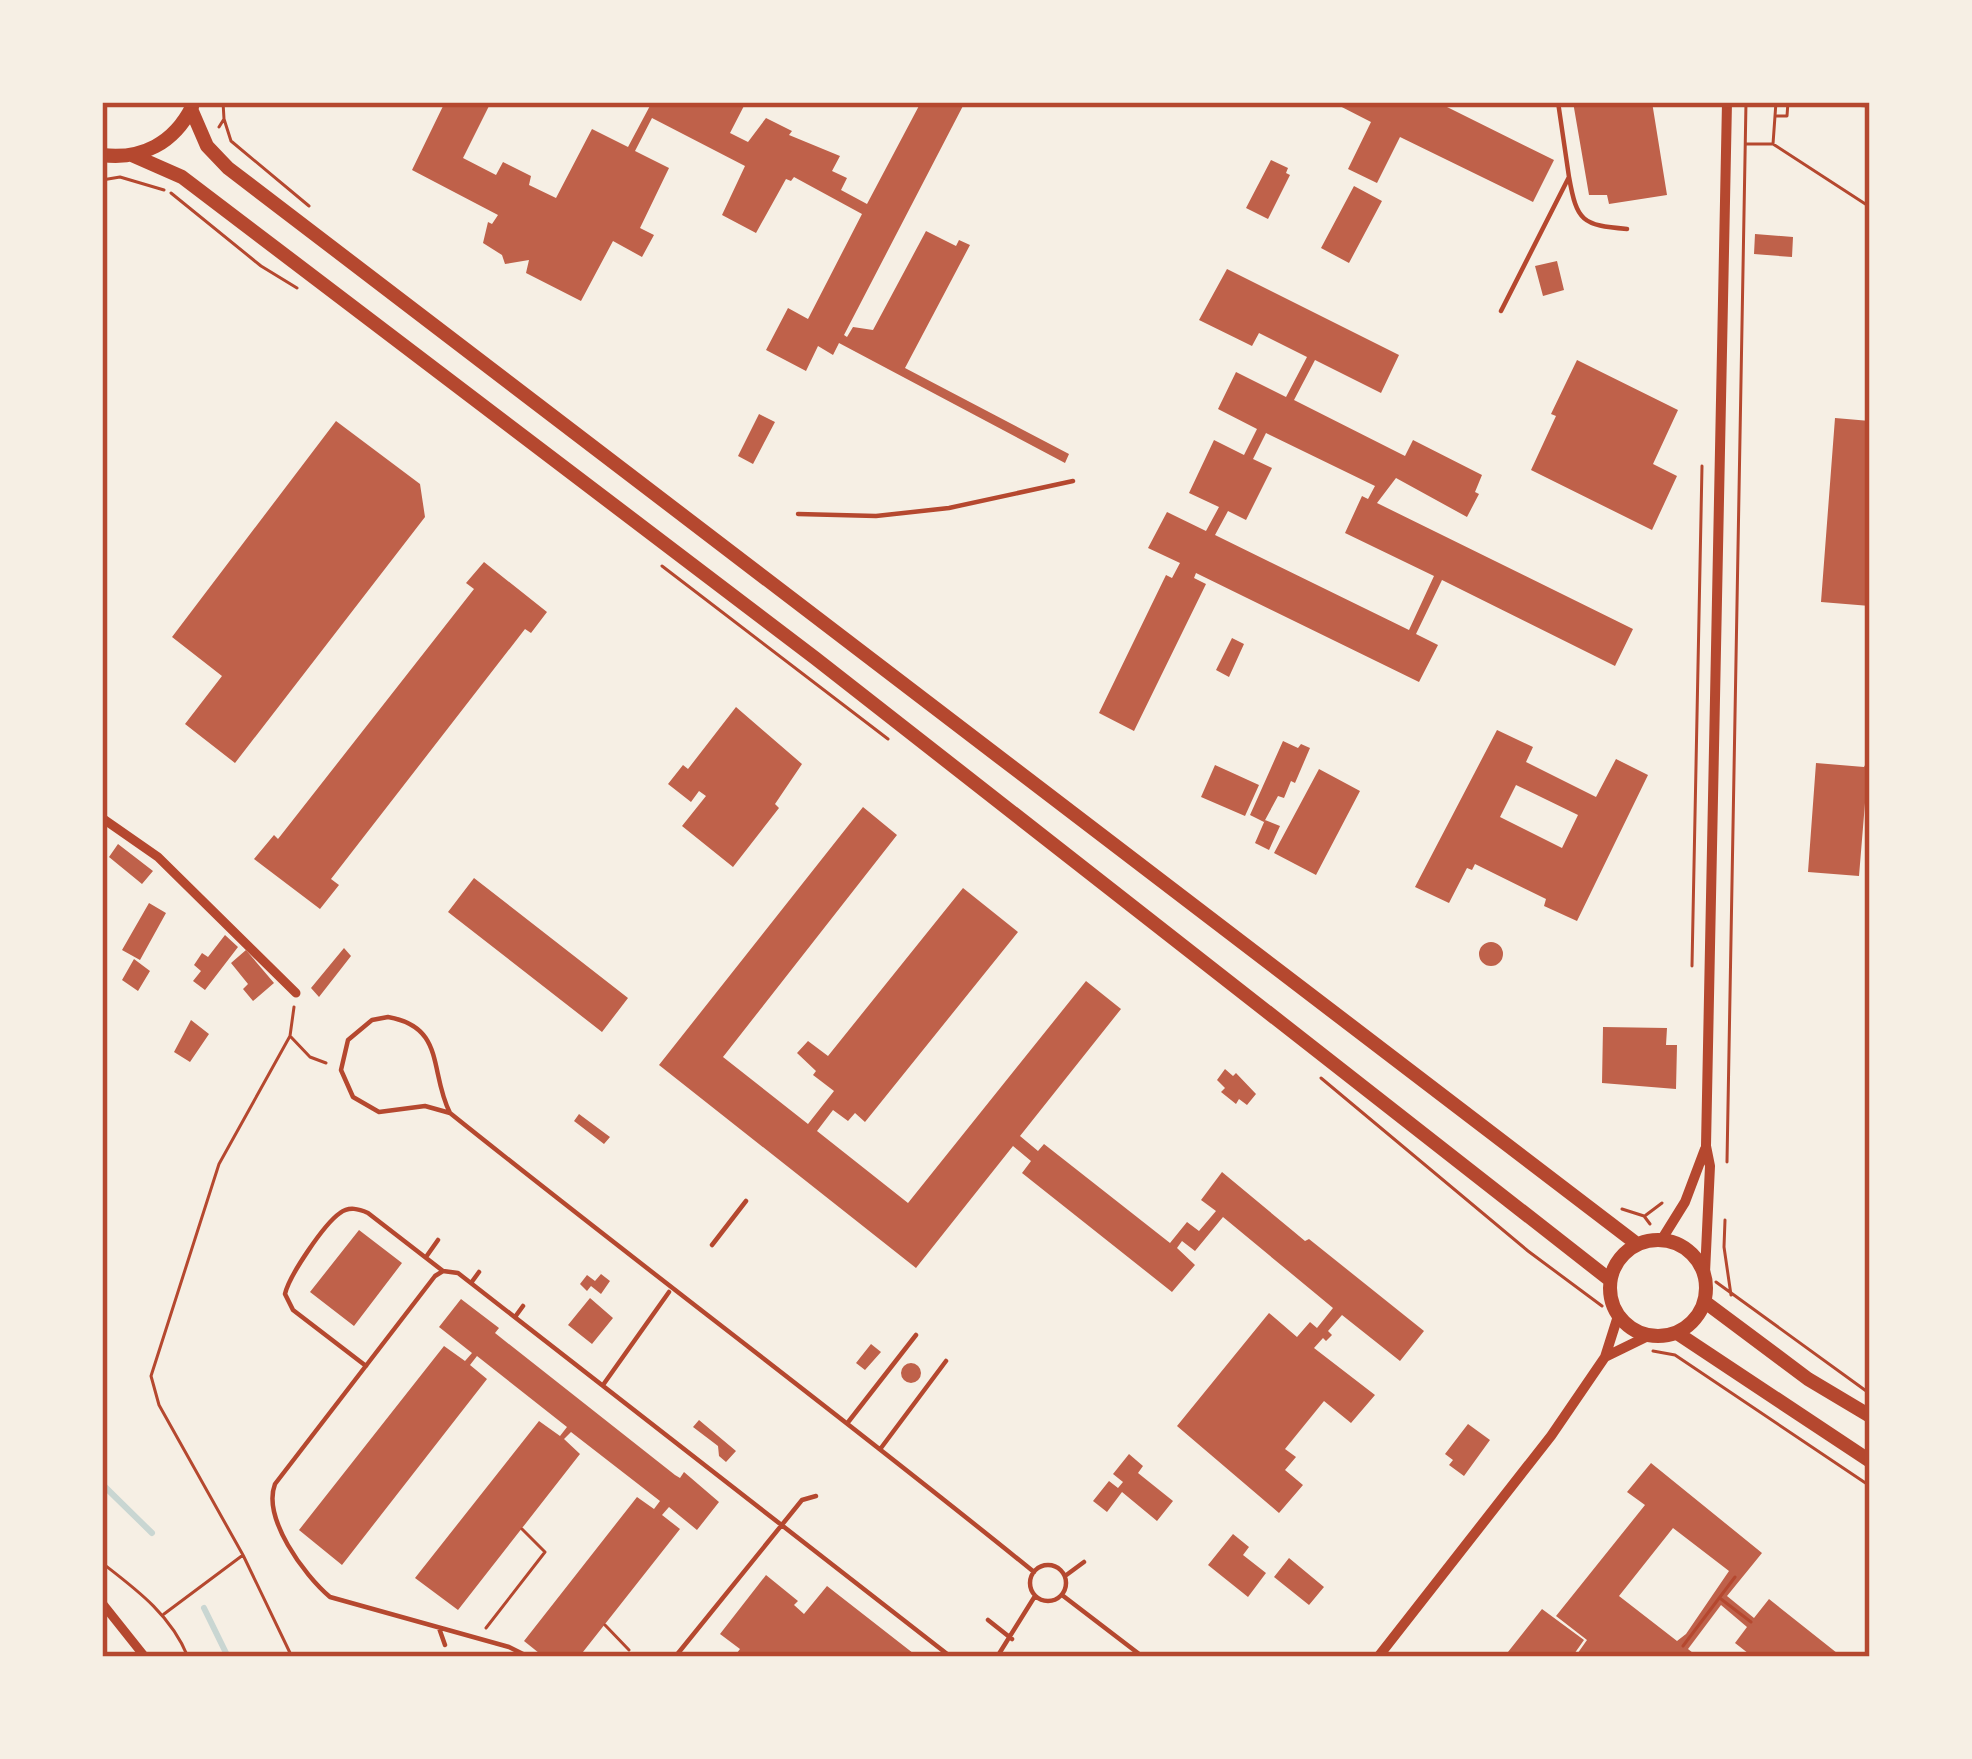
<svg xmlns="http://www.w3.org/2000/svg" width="1972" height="1759" viewBox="0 0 1972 1759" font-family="Quicksand,sans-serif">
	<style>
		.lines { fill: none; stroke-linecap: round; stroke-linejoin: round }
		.stream { stroke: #c9d6d2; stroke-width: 6 }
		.building { fill: #bf614a; fill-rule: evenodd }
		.path { stroke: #b5482f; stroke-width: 3 }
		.service { stroke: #b5482f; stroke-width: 4.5 }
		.minor { stroke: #b5482f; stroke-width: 9 }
		.tertiary { stroke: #b5482f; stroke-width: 10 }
		.primary { stroke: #b5482f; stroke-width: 14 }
		.neatline { fill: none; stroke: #b5482f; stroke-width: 4.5 }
	</style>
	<rect width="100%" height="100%" fill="#f6efe4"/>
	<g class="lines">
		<!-- stream -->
		<path class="stream" d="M102,1484L152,1533
			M204,1608L228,1657"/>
	</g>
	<!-- building -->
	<path class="building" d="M445,102H491L463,158L496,175L503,162L531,176L529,185L556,198L592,129L628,147L652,102H692L699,106L701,102H746L730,133L748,142L766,118L792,131L789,135L840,156L832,171L847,178L841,190L867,204L921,102H965L844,335L847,337L853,327L873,330L926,231L956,246L959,240L970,245L905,368L1069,454L1065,463L839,343L833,355L818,346L806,371L766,350L788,308L808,319L862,214L794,177L791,181L786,179L756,233L722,215L745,166L652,118L635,151L669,168L640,228L654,235L642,257L613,241L581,301L526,273L529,260L505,264L502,255L483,243L488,222L492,224L498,215L412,170Z
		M1332,102H1445L1443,105L1554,160L1533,202L1400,137L1377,183L1348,169L1371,122Z
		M1573,102H1652L1667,195L1609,204L1607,195H1589Z
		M1271,160L1288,168L1286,173L1290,175L1268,219L1246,208Z
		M1354,186L1382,201L1349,263L1321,248Z
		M1755,234L1793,237L1792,257L1754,254Z
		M1557,261L1564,290L1543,296L1535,266Z
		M1227,269L1399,355L1381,393L1315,360L1294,400L1405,456L1413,440L1482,475L1475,492L1479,494L1467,517L1396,478L1377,503L1633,629L1615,666L1442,580L1416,634L1438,645L1419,682L1196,573L1194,578L1206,584L1134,731L1099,713L1166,575L1172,578L1180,563L1148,548L1167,512L1206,531L1219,507L1189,493L1214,440L1244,455L1257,429L1218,409L1236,372L1286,397L1307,357L1259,333L1252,346L1199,320ZM1266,433L1375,486L1368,499L1362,496L1345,533L1434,576L1409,630L1215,535L1228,511L1246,520L1272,468L1253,459Z
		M1577,360L1678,410L1653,464L1677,476L1652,530L1531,470L1556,416L1551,414Z
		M759,414L775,422L753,464L738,456Z
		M1835,418L1870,421V606L1821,602Z
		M336,421L420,484L425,517L235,763L185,724L222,676L172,637Z
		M484,562L547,612L531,633L525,629L331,879L339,885L320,909L254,859L274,835L278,839L474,589L466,583Z
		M1232,638L1244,644L1229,677L1216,670Z
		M736,707L802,764L775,804L779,808L733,867L682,826L706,796L699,791L691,802L668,784L683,765L688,769Z
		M1497,730L1533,747L1526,762L1596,797L1616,759L1648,775L1577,921L1544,906L1546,899L1475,864L1472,870L1467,868L1449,903L1415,887ZM1516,785L1578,815L1562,848L1500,817Z
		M1283,741L1298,748L1301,744L1310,748L1295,783L1291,781L1284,798L1278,796L1264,822L1250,815Z
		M1870,756V803H1865L1859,876L1808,872L1816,763L1864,767Z
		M1215,765L1259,785L1245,816L1201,797Z
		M1319,769L1360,791L1316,875L1274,853Z
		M863,807L897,835L723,1057L808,1124L834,1091L813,1075L816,1071L797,1053L808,1041L828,1056L963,888L1018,932L865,1122L855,1113L848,1121L833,1110L817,1131L908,1203L1086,981L1121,1009L1020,1136L1038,1151L1044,1144L1170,1243L1187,1222L1199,1231L1216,1211L1201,1200L1222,1172L1293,1231L1305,1241L1309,1239L1424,1331L1400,1361L1342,1315L1328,1331L1332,1335L1326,1341L1323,1338L1314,1348L1375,1395L1351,1423L1324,1401L1285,1449L1296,1457L1285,1470L1303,1485L1279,1513L1177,1426L1269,1313L1297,1337L1310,1322L1317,1328L1333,1308L1223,1217L1195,1251L1182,1241L1177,1248L1195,1265L1172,1292L1022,1173L1031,1161L1013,1146L916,1268L659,1065Z
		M1265,820L1280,826L1269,850L1255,843Z
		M118,844L153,871L142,884L109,857Z
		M474,878L628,998L602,1032L448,912Z
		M149,903L166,913L140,960L122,950Z
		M225,935L238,947L205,990L193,981L201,971L194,965L202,953L208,957Z
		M1479 954a12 12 0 1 1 24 0a12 12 0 1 1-24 0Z
		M344,948L351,956L319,997L311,988Z
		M246,950L274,983L253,1001L243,989L248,984L231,963Z
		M134,959L150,971L138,991L122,980Z
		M191,1020L209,1034L190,1062L174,1052Z
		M1603,1027L1667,1028L1666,1045H1677L1676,1089L1602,1083Z
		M1225,1069L1233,1076L1236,1073L1256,1094L1247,1105L1239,1099L1236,1104L1221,1092L1225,1088L1217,1080Z
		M579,1114L610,1137L604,1144L574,1121Z
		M359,1230L402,1263L354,1326L310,1292Z
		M601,1274L610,1281L601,1294L591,1286L587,1291L580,1284L587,1275L595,1281Z
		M590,1298L613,1318L592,1344L568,1325Z
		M461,1299L499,1328L495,1333L500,1337L675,1475L680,1478L684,1472L719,1502L697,1530L669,1507L662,1515L680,1529L579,1657H544L524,1641L637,1497L654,1509L660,1501L571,1432L564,1439L580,1454L458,1610L415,1578L539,1421L560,1436L567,1427L477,1356L470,1365L487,1379L342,1565L299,1530L444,1346L465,1361L472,1353L439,1327Z
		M871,1344L881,1352L865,1370L856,1363Z
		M901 1373a10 10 0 1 1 20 0a10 10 0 1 1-20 0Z
		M699,1420L736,1451L726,1462L719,1456L718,1446L693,1427Z
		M1468,1424L1490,1440L1464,1476L1449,1465L1453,1460L1445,1454Z
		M1129,1454L1143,1466L1138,1473L1173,1501L1157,1521L1122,1492L1107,1512L1093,1501L1109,1481L1118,1488L1123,1482L1113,1474Z
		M1651,1463L1762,1553L1727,1596L1754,1618L1769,1599L1842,1657H1753L1735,1643L1747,1627L1721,1605L1688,1649L1698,1657H1575L1587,1640L1556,1616L1645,1505L1627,1492ZM1673,1528L1729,1571L1686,1634L1677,1641L1619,1596Z
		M1233,1534L1249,1547L1243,1555L1266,1573L1248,1597L1208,1565Z
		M1289,1558L1324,1587L1309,1605L1274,1577Z
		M766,1575L798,1601L794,1605L804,1614L827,1586L918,1657H734L740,1649L720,1634Z
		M1542,1609L1584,1640L1572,1657H1504Z"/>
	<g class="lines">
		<!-- path -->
		<path class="path" d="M1776,102L1773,144L1870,207
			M1793,102L1870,106
			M1777,116H1787L1788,102
			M224,119L231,141L309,206
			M219,127L224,119L223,102
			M1746,144H1772
			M102,180L120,177L164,190
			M171,193L261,266L297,288
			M662,566L888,739
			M1692,966L1702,466
			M291,1037L310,1057L326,1063
			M1321,1078L1528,1251L1602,1306
			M1727,1162L1746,102
			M1622,1209L1644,1216L1650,1224
			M1646,1215L1662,1203
			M1725,1220L1724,1247L1731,1295
			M1716,1282L1869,1393
			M1653,1351L1675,1355L1870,1486
			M102,1563C137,1590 171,1615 188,1657
			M1721,1599L1751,1622
			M164,1614L243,1555
			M605,1625L629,1650
			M486,1628L545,1552L522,1529
			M1683,1646L1735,1577
			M292,1657L243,1555L159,1405L151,1376L219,1164L290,1036L294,1007"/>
		<!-- service -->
		<path class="service" d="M1569,177C1577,222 1582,225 1627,229
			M1501,311L1569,177L1558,102
			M798,514L876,516L949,508L1073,481
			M388,1017C446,1027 429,1072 450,1113L425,1106L379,1112L353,1097L341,1070L348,1040L372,1020Z
			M450,1113C643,1268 842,1416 1034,1572
			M712,1245L746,1201
			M426,1257L438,1240
			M471,1283L479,1272
			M515,1317L523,1306
			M366,1366L293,1310L285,1294C289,1276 324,1224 340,1213C349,1206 359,1209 368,1213L443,1271
			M603,1385L669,1292
			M849,1421L916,1335
			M881,1448L946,1361
			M1030 1583a18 18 0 1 1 36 0a18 18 0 1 1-36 0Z
			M1065,1576L1084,1562
			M1062,1595L1143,1657
			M988,1620L1012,1639
			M439,1628L445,1645
			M529,1657L509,1647L330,1597C304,1575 262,1518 275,1484L435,1276L443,1271L458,1273L951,1657
			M675,1657L802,1500L816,1496
			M997,1657L1035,1596"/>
		<!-- minor -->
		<path class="minor" d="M102,818L158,857L296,993
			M102,1603L145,1657"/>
		<!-- tertiary -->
		<path class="tertiary" d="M1662,1239L1685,1202L1705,1149
			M1705,1273L1710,1166L1706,1146L1727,102
			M1605,1357L1648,1336
			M1378,1657L1551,1436L1605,1357L1618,1316"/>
		<!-- primary -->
		<path class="primary" d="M191,109L207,146L228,168L1637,1244
			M102,155C142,160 174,143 192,107
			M132,155L182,177L815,658L1610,1280
			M1610 1288a48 48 0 1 1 96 0a48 48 0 1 1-96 0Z
			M1705,1302L1808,1379L1870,1416
			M1677,1333L1870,1461"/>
	</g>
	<!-- border -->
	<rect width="1972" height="1759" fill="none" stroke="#f6efe4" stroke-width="210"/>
	<rect x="105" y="105" width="1762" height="1549" class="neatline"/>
</svg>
